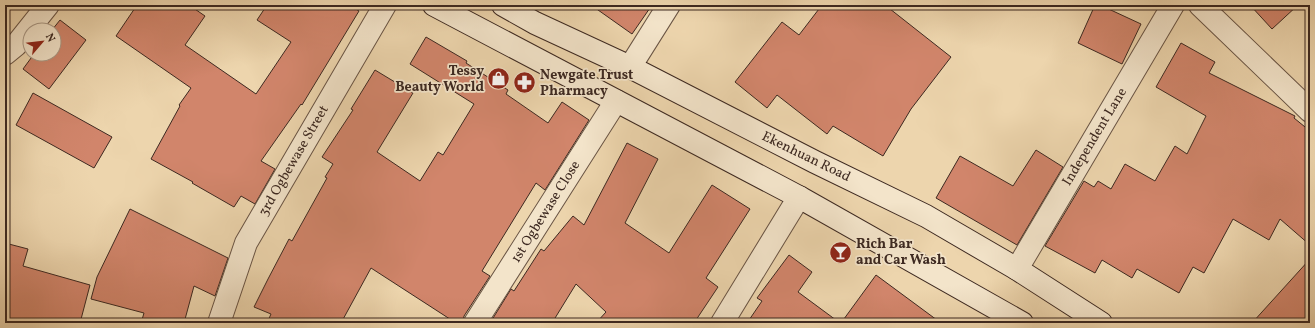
<svg xmlns="http://www.w3.org/2000/svg" width="1315" height="328" viewBox="0 0 1315 328" font-family="Vollkorn,serif">
	<style>
		.building { fill: #d1856b; stroke: #3d2921 }
		.lines { fill: none; stroke-linecap: round; stroke-linejoin: round }
		.street-casing { stroke: #695444; stroke-width: 24 }
		.secondary-casing { stroke: #3d2921; stroke-width: 24 }
		.street { stroke: #f3e4ca; stroke-width: 22 }
		.secondary { stroke: #f3e4ca; stroke-width: 22 }
		.labels { text-anchor: middle; dominant-baseline: central; stroke-width: 3.5; stroke-linejoin: round; paint-order: stroke }
		.poi-label { font-size: 14px; font-weight: bold; fill: #3d2921; stroke: #f3e4ca; text-anchor: start }
		.street-label { font-size: 14px; fill: #3d2921; stroke: #f3e4ca }
	</style>
	<rect width="100%" height="100%" fill="#edd5ad"/>
	<filter id="stains"><feTurbulence type="fractalNoise" baseFrequency=".005" numOctaves="4"/><feColorMatrix values="0 0 0 0 .2 0 0 0 0 .09 0 0 0 0 .02 0 0 0 .5 -.17"/></filter>
	<radialGradient id="worn" r=".72"><stop offset=".6" stop-color="#630" stop-opacity="0"/><stop offset="1" stop-color="#630" stop-opacity=".3"/></radialGradient>
	<!-- building -->
	<path class="building" d="M137,5H189L205,16L185,45L256,94L291,42L257,20L267,5H349L359,11L302,105L301,104L261,161L275,169L255,204L241,196L234,207L192,183L193,182L151,159L180,106L179,105L191,88L116,36Z
		M591,5H652L632,34Z
		M822,5H885L951,57L911,109L883,156L833,126L827,134L777,95L767,108L735,82L782,22L799,35Z
		M1095,5H1100L1141,24L1122,64L1078,43Z
		M1250,5H1298L1272,29Z
		M60,20L86,40L49,89L23,69L34,54H54V30H52Z
		M426,37L467,61L466,63L508,90L506,94L548,123L562,102L589,120L545,190L536,183L482,271L490,276L464,316L463,323H456L371,268L341,323H267L271,314L254,307L268,279L289,239L292,241L327,178L325,177L333,164L322,157L353,110L351,109L375,70L413,93L377,152L420,181L438,152L443,155L474,104L410,64Z
		M1181,43L1215,62L1209,73L1295,116L1294,118L1310,131V245L1280,219L1269,240L1233,219L1204,273L1193,267L1179,293L1137,269L1132,278L1102,260L1095,273L1045,246L1084,181L1094,187L1098,181L1111,189L1125,164L1155,181L1175,146L1187,154L1206,116L1156,87Z
		M33,93L112,137L94,168L16,125Z
		M627,143L658,159L625,223L669,253L712,185L750,209L706,278L718,287L694,323H596L606,312L576,284L552,323H490L511,289L514,291L541,249L544,251L573,216L584,225Z
		M1036,150L1063,167L1017,245L936,198L960,156L1013,186Z
		M130,209L228,258L215,296L194,286L184,323H141L144,313L91,299L97,277Z
		M5,243L28,249L23,266L90,285L80,323H5Z
		M789,255L812,272L798,292L840,323H747L762,301L757,298Z
		M1310,259V323H1252Z
		M876,275L941,323H841Z"/>
	<g class="lines">
		<defs>
			<path id="street" d="M1200,5L1310,111
				M5,54L16,45L48,5
				M630,67L669,5
				M1017,269L1173,5
				M219,323L246,243L385,5
				M475,323L616,101
				M722,323L799,197"/>
			<path id="secondary" d="M434,5L799,197L1022,323
				M503,5L535,23L630,67L815,162L926,216L1017,269L1101,323"/>
		</defs>
		<!-- street casing -->
		<use href="#street" class="street-casing"/>
		<!-- secondary casing -->
		<use href="#secondary" class="secondary-casing"/>
		<!-- street -->
		<use href="#street" class="street"/>
		<!-- secondary -->
		<use href="#secondary" class="secondary"/>
	</g>
	<!-- icons -->
	<defs>
		<symbol id="shop-disc" viewBox="-11 -11 22 22"><circle r="9.5" fill="#8f2418" stroke="#f3e4ca"/><path d="M-5-2.5h2.3a2.7 3.5 0 0 1 5.4 0H5L5.5 6h-11ZM-1.5-2.5h3a1.5 2.3 0 0 0-3 0Z" fill="#fff"/></symbol>
		<symbol id="pharmacy-disc" viewBox="-11 -11 22 22"><circle r="9.5" fill="#8f2418" stroke="#f3e4ca"/><path d="M-2-6h4v4h4v4h-4v4h-4v-4h-4v-4h4Z" fill="#fff"/></symbol>
		<symbol id="bar-disc" viewBox="-11 -11 22 22"><circle r="9.5" fill="#8f2418" stroke="#f3e4ca"/><path d="M-6-5H6L.8 .8V4.5H3.5V6h-7V4.5H-.8V.8Z" fill="#fff"/></symbol>
	</defs>
	<g fill-rule="evenodd">
		<use href="#shop-disc" x="486" y="66" width="25" height="25"/>
		<use href="#pharmacy-disc" x="512" y="70" width="25" height="25"/>
		<use href="#bar-disc" x="828" y="240" width="25" height="25"/>
	</g>
	<g class="labels">
		<!-- poi labels -->
		<g class="poi-label">
			<text x="484" y="71" text-anchor="end">Tessy<tspan x="484" dy="16">Beauty World</tspan></text>
			<text x="540" y="75">Newgate Trust<tspan x="540" dy="16">Pharmacy</tspan></text>
			<text x="856" y="244">Rich Bar<tspan x="856" dy="16">and Car Wash</tspan></text>
		</g>
		<!-- street labels -->
		<g class="street-label">
			<text transform="translate(1095 137) rotate(-59)">Independent Lane</text>
			<text transform="translate(806 157) rotate(26)">Ekenhuan Road</text>
			<text transform="translate(294 161) rotate(-60)">3rd Ogbewase Street</text>
			<text transform="translate(546 212) rotate(-58)">1st Ogbewase Close</text>
		</g>
	</g>
	<!-- margin -->
	<rect width="1315" height="328" fill="none" stroke="#edd5ad" stroke-width="20"/>
	<rect x="6" y="6" width="1303" height="316" fill="none" stroke="#3d2921" stroke-width="2"/>
	<rect x="10" y="10" width="1295" height="308" fill="none" stroke="#3d2921"/>
	<!-- north arrow -->
	<g transform="translate(42 42) rotate(62)"><circle r="19" fill="#f3e4ca" stroke="#aa9986"/>
	<path d="M0-3L7 15L0 10L-7 15Z" fill="#8f2418"/>
	<text y="-6" font-size="11" font-weight="bold" text-anchor="middle" fill="#3d2921">N</text>
	</g>
	<rect width="100%" height="100%" filter="url(#stains)"/>
	<rect width="100%" height="100%" fill="url(#worn)"/>
</svg>
